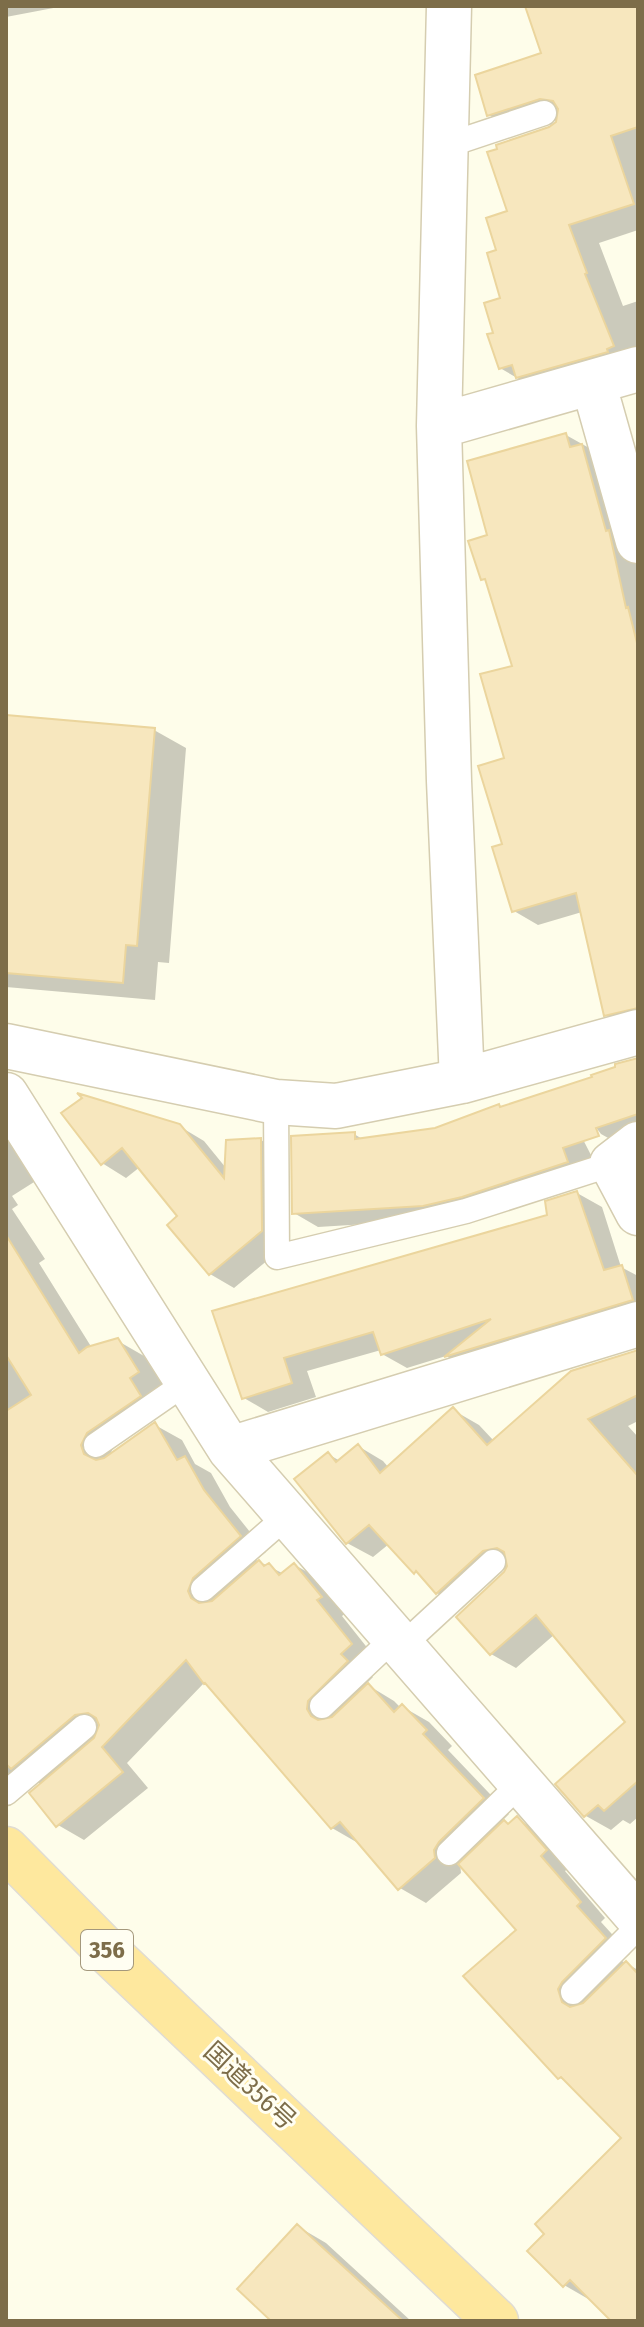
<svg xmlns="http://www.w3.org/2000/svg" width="644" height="2327" viewBox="0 0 644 2327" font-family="'Fira Sans Condensed','Noto Sans JP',sans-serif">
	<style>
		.shadow { fill: #0003 }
		.building { fill: #f7e7be; stroke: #ebd59d; stroke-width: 2 }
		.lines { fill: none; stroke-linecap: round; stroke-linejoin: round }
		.service-casing { stroke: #d5cdb0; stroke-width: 27 }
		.minor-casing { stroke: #d5cdb0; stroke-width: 47 }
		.trunk-casing { stroke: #e0dcd3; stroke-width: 47 }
		.service { stroke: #fff; stroke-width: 24 }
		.minor { stroke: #fff; stroke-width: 44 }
		.trunk { stroke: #fee89e; stroke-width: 44 }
		.labels { text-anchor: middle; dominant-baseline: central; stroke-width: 6; stroke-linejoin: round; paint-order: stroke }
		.shield { fill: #fffef2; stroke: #a4987c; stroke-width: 2 }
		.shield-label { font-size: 24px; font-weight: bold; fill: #7d6d49 }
		.street-label { font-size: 26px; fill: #7d6d49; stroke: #fffef2 }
	</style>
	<rect width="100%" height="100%" fill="#fefdea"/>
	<!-- shadow -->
	<path class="shadow" d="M6,6H64L6,17Z
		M527,6H638V230L599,243L623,306L638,301V369L531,386L500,368L496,334L502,300L510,213L550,129L564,118L519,132L489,115L544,54Z
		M566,435L591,449L630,534L638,563V1026L630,1028L606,1014L582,912L538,925L514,911L504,845L514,667L487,581L483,579L490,536Z
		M6,717L154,730L186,748L169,963L158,962L155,1000L6,987Z
		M638,1060V1144L626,1148L601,1134L566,1088Z
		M568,1110L593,1159L448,1219L318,1227L294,1213L354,1134L364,1140Z
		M64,1114L179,1126L204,1141L226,1168L261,1140L285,1154L286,1245L234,1288L210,1274L180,1216L140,1167L126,1178L102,1163Z
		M6,1133L42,1177L12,1196L18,1205L12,1209L45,1259L39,1263L92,1348L118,1341L144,1356L164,1387L166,1411L113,1448L109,1457L155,1425L182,1440L195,1464L211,1473L230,1507L266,1552L256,1560L284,1574L295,1565L321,1580L347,1612L342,1616L377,1660L366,1670L373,1677L366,1684L394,1701L401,1708L403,1707L429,1722L452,1746L448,1750L509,1814L502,1821L510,1826L517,1819L543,1834L571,1866L565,1871L605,1918L601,1922L630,1954L622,1961L638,1970V2321H614L591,2299L590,2300L564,2285L624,2138L573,2085L560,2078L519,1930L460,1863L461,1873L426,1903L400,1888L358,1843L332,1828L210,1686L204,1683L127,1763L148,1788L84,1840L58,1825L42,1785L30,1778L23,1784L6,1774Z
		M577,1193L602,1207L621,1267L638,1276V1319L471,1370L446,1356L407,1368L382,1354L381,1350L307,1371L316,1397L268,1412L244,1398L215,1313L549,1216Z
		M638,1352V1421L628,1426L638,1437V1817L630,1824L623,1820L611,1830L586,1816L558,1784L628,1722L555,1634L516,1668L491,1654L505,1574L510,1564L463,1607L437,1593L425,1578L415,1572L389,1544L373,1557L347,1543L328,1454L340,1461L358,1446L383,1461L389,1468L453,1410L479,1425L494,1441Z
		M297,2226L326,2243L411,2321H274Z"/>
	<!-- building -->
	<path class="building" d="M525,6H638V127L611,136L634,204L569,225L587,273L585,274L614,346L607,349L608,352L516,378L512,365L499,369L487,334L493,333L484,303L500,298L487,253L496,250L486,218L507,211L487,152L497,149L496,145L549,127L556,122L558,109L553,101L540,99L487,116L475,75L541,53Z
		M566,433L570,447L582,444L606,531L609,530L626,608L628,607L638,647V1008L604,1016L576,893L512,912L492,847L502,844L478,766L504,758L480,674L512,666L485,579L481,580L468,541L487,535L467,461Z
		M6,715L155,728L137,946L126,945L123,983L6,973Z
		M638,1058V1114L596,1128L599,1136L563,1148L568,1162L462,1197L423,1206L292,1214L291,1136L355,1132V1139L435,1128L499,1104L500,1107L592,1077L591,1075L615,1067V1064Z
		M77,1093L180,1124L224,1178L226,1140L261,1138L262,1231L209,1275L167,1225L177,1216L122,1148L101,1165L61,1113L82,1098Z
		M577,1191L604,1270L622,1265L633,1300L444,1357L491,1319L381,1355L373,1332L284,1358L292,1383L242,1399L212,1311L547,1215L545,1201Z
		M6,1235L79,1353L87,1347L118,1338L139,1372L130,1378L141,1396L87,1433L81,1445L84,1454L96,1460L104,1458L155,1422L177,1460L185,1456L204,1490L241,1536L193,1578L188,1591L191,1598L199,1603L212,1601L259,1560L264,1566L269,1563L279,1575L294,1563L322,1597L317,1600L352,1644L341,1654L348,1661L308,1701L307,1709L311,1716L318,1720L332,1717L368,1683L394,1712L402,1704L427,1730L423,1734L484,1798L439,1842L434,1850L435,1858L398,1890L340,1822L331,1829L205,1683L204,1684L186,1660L102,1747L123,1772L56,1827L29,1793L94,1738L99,1725L96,1718L88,1713L75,1715L11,1769L6,1764V1411L31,1395L6,1355Z
		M638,1350V1395L588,1419L638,1476V1781L604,1811L598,1805L584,1817L555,1784L625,1722L536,1615L490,1655L456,1617L504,1572L507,1566L504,1552L497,1548L483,1551L436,1594L416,1571L414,1574L369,1525L346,1544L294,1479L328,1452L336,1462L358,1444L380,1473L453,1407L487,1445L571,1371Z
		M517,1816L547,1850L541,1856L581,1902L577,1906L606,1938L562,1982L558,1989L562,2002L570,2007L583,2003L626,1961L638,1974V2321H611L570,2280L563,2287L527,2251L544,2234L535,2224L621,2138L561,2077L558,2079L463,1976L516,1930L458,1864L504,1820L508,1824Z
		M297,2224L403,2321H271L237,2289Z"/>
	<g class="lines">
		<defs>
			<path id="service" d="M445,146L544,113
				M276,1102L277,1257L466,1211L612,1164
				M96,1445L187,1382
				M203,1589L288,1515
				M402,1646L493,1562
				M322,1706L394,1638
				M6,1793L84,1727
				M449,1853L521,1783
				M573,1992L638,1927"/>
			<path id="minor" d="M449,6L439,426L449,781L462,1081
				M593,382L638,541
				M439,426L638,369
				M6,1046L276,1102L336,1106L462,1081L638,1032
				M6,1095L230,1449L638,1917
				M638,1144L612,1164L638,1213
				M230,1449L638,1324"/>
			<path id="trunk" d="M6,1849L107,1951L496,2321"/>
		</defs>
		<!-- service casing -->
		<use href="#service" class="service-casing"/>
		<!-- minor casing -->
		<use href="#minor" class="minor-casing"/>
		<!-- trunk casing -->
		<use href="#trunk" class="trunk-casing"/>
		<!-- service -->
		<use href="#service" class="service"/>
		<!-- minor -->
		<use href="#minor" class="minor"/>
		<!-- trunk -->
		<use href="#trunk" class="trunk"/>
	</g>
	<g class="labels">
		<!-- shield labels -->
		<rect class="shield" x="81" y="1930" width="52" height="40" rx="6"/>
		<g class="shield-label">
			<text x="107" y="1950">356</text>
		</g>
		<!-- street labels -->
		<g class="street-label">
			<text transform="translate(250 2086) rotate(43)">国道356号</text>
		</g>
	</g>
	<!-- border -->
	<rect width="644" height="2327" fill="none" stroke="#7d6d49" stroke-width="16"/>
</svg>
